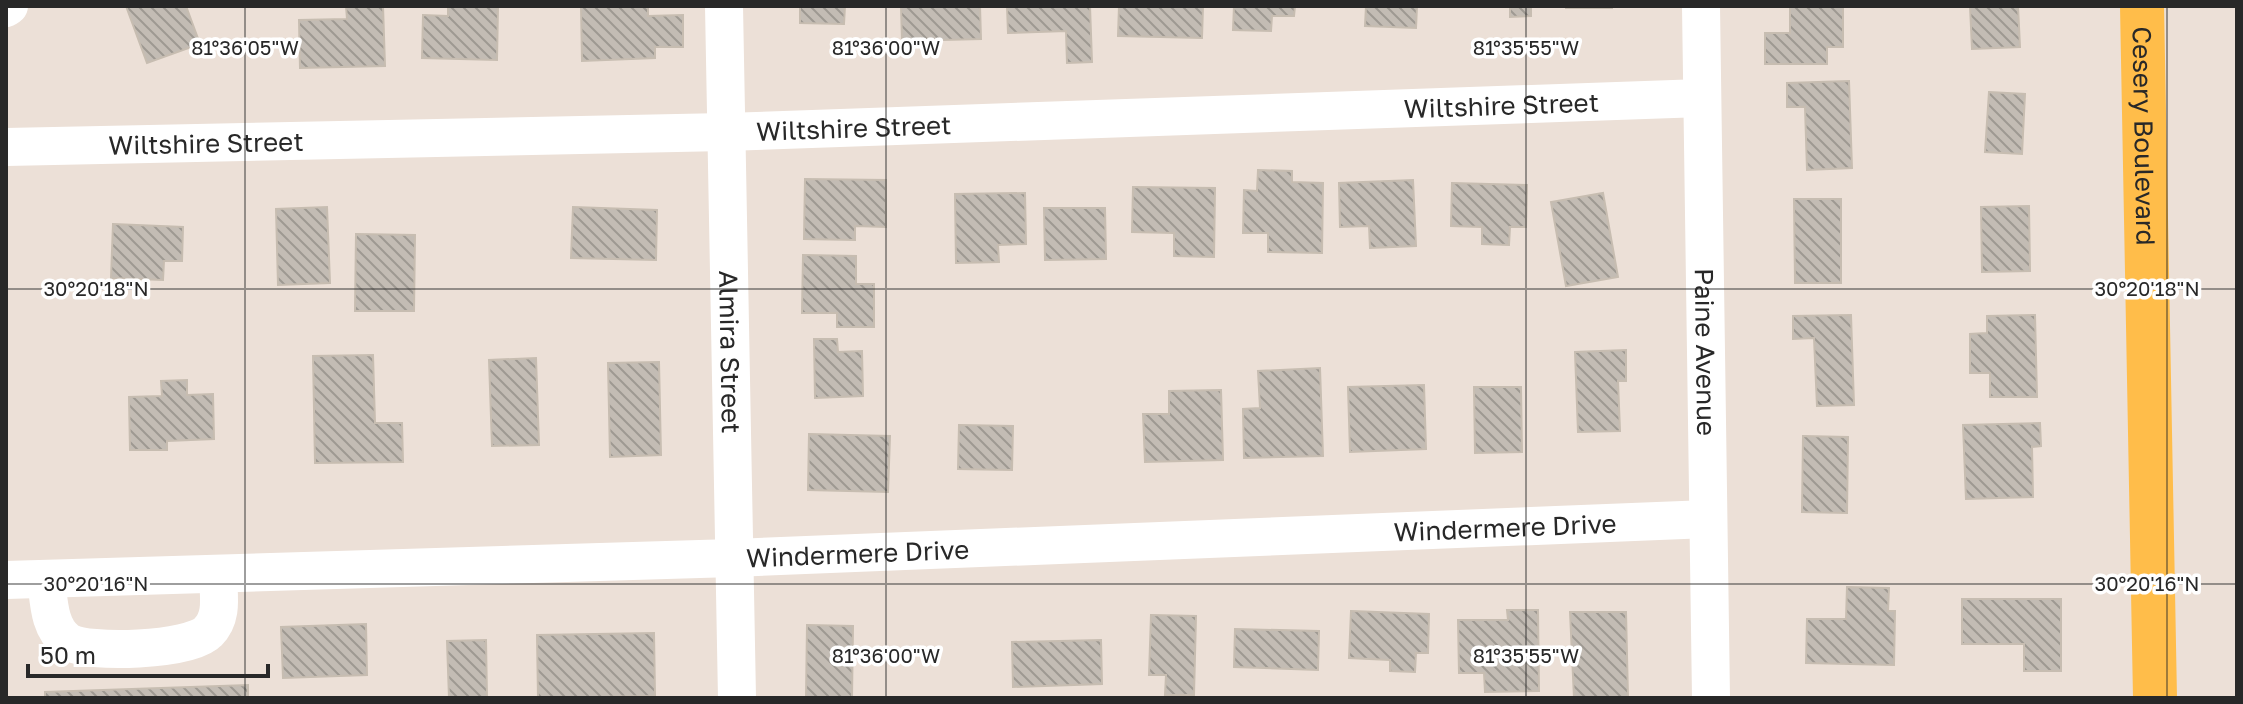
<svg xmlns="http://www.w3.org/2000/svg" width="2243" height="704" viewBox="0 0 2243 704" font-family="'Golos Text',sans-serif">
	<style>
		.building { fill: url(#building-back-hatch); stroke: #c7bdb1; stroke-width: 2 }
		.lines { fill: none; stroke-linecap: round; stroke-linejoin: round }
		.minor { stroke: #fff; stroke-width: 38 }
		.major { stroke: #ffbd4a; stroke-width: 44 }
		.ticks { fill: none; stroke: #282828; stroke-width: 2; stroke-opacity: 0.45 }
		.labels { text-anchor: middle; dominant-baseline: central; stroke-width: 7; stroke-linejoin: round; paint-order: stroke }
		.street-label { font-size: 26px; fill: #282828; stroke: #fff }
		.ticks-label { font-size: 20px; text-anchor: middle; fill: #282828; stroke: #fff; stroke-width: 7; stroke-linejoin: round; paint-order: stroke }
	</style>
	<defs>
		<pattern id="building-back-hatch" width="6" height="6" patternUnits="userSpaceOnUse" patternTransform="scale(2)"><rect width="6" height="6" fill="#c3bcb4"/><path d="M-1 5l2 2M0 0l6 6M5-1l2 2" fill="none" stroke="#9e9992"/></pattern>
	</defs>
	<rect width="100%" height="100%" fill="#ece0d7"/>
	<!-- building -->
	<path class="building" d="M126,6H186L200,44L147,63Z
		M346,6H383L385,66L300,68L299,20L347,19Z
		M448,6L498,7L497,60L422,58L423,15L448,16Z
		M581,6H648V16L683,15V47H655V58L582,61Z
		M800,6H845L844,24L800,23Z
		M901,6H980L981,39L902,41Z
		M1007,6H1090L1092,62L1067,63L1066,31L1008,33Z
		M1119,6H1203L1202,38L1118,36Z
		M1234,6H1295L1294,16H1272L1271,31L1233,30Z
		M1366,6H1417L1416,28L1365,26Z
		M1510,6H1531V16L1510,17Z
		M1566,6H1612V8H1566Z
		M1790,6H1843V47H1827V64H1765V33H1790Z
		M1970,6H2018L2020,47L1972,49Z
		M1849,81L1852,168L1807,170L1805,107H1787V83Z
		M1989,92L2025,94L2022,154L1985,152Z
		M1258,170L1292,171V182L1323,183L1322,253L1268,252V233H1243L1244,190L1257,191Z
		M805,179L886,180V227L855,226V240L804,239Z
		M1413,180L1416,246L1370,248L1369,226L1340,227L1339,183Z
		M1452,183L1527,185L1526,227H1510L1509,245L1482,244V227L1451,226Z
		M1133,187L1215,188L1214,257L1174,256V233L1132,232Z
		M1025,193L1026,244L998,245L999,262L956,263L955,194Z
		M1603,193L1618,277L1566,286L1551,202Z
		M1794,199H1841V283H1795Z
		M2029,206L2030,271L1982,272L1981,207Z
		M327,207L330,283L278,285L276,209Z
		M573,207L657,210L656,260L571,258Z
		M1044,208H1105L1106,259L1045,260Z
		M113,224L183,227L182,261H164L163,280L111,278Z
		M356,234L415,235L414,311H355Z
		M803,255L856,256V284H874V327H837V313H802Z
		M1851,315L1854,405L1817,406L1814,338L1793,339V316Z
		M2035,315L2037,397H1990V373H1970V334L1987,333V316Z
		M814,339H837L838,352L862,351L863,396L815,398Z
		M1626,350V381H1618L1620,431L1578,432L1575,352Z
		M373,355L375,423H402L403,462L315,463L313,356Z
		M536,358L539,445L492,446L489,360Z
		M659,362L661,455L610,457L608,363Z
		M1320,368L1323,456L1244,458L1243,409L1260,408L1258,371Z
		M187,380V395L213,394L214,439L167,441V450H130L129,397L162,396L161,381Z
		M1424,385L1426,449L1350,452L1348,387Z
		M1474,387H1521L1522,452L1475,453Z
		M1221,390L1223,460L1145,462L1143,414H1169V391Z
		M2040,423L2041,446L2032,447L2033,497L1966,499L1963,425Z
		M959,425L1013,426L1012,470L958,469Z
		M809,434L890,436L888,492L808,490Z
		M1803,436L1848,437L1847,513L1802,512Z
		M1847,587L1889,588L1888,611H1895L1894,665L1806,663L1807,619H1846Z
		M1962,599H2061V671H2024V644H1962Z
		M1507,610H1538L1539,691L1485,692L1484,673H1459L1458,620H1508Z
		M1351,611L1429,614L1428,653H1416L1415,672L1390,671V660L1349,658Z
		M1570,612H1626L1628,698H1574Z
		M1151,615L1196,616L1194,695H1165L1166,675H1149Z
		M366,624L367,675L283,678L281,627Z
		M807,625L853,626L852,698H806Z
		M1235,629L1319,631L1318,670L1234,667Z
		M654,633L655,696L538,698L537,635Z
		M486,640L487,698H449L447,641Z
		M1101,640L1102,684L1013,687L1012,642Z
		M248,685V698H45V692Z"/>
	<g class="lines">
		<!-- minor -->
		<g class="minor">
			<path id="s1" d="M724,6L737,698"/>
			<path id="s2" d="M1701,6L1711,698"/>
			<path d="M6,8L9,6"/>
			<path id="s3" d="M6,147L725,132L1702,98"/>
			<path d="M46,579C49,599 48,627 67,641C87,655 191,650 208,632C224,616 218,594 218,574"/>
			<path id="s4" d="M6,580L733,558L1708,519"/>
		</g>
		<!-- major -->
		<path class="major" id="s5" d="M2142,6L2155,698"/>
	</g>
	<!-- ticks -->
	<path class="ticks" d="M245,6V698M886,6V698M1526,6V698M2167,6V698M6,289H2237M6,584H2237"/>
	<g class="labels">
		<!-- street labels -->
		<g class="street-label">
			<text stroke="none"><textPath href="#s3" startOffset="1496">Wiltshire Street</textPath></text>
			<text stroke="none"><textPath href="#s3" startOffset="848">Wiltshire Street</textPath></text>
			<text stroke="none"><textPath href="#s5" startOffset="130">Cesery Boulevard</textPath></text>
			<text stroke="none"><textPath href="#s3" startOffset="200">Wiltshire Street</textPath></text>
			<text stroke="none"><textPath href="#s1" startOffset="346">Almira Street</textPath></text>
			<text stroke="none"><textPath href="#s2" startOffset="346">Paine Avenue</textPath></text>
			<text stroke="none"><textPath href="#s4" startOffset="1500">Windermere Drive</textPath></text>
			<text stroke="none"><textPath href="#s4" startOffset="852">Windermere Drive</textPath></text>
		</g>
	</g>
	<g class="ticks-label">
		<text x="245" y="55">81°36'05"W</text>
		<text x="886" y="55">81°36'00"W</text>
		<text x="1526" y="55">81°35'55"W</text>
		<text x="96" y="296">30°20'18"N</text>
		<text x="2147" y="296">30°20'18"N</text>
		<text x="96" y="591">30°20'16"N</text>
		<text x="2147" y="591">30°20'16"N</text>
		<text x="886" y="663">81°36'00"W</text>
		<text x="1526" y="663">81°35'55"W</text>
	</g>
	<!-- border -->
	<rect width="2243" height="704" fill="none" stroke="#282828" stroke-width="16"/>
	<!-- scale -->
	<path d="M28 664v12h240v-12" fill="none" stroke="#282828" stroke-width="4"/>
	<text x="40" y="664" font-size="24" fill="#282828" stroke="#ffffff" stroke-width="6" paint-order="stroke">50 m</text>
</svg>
